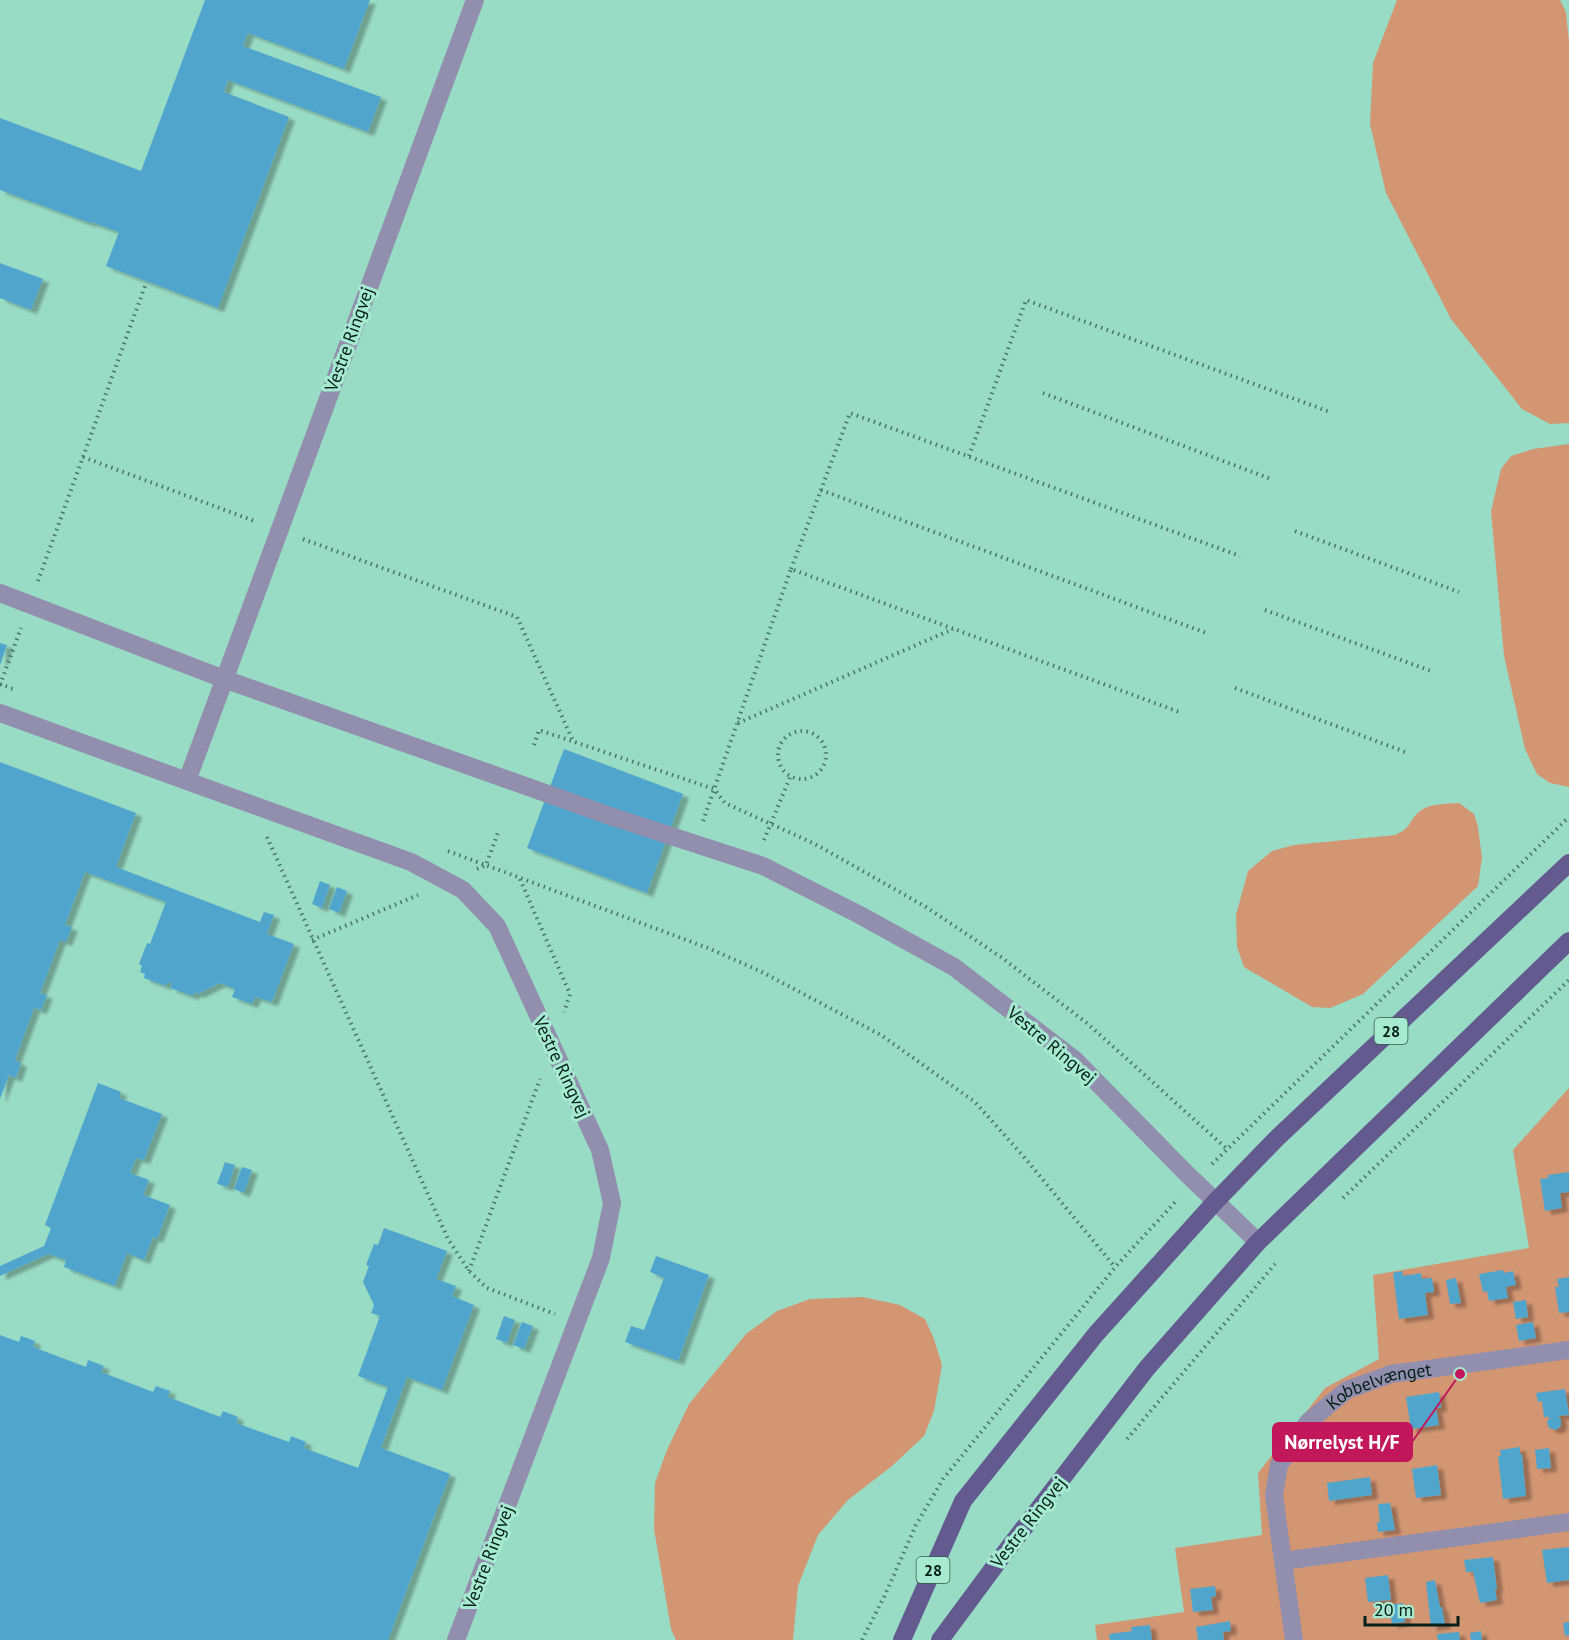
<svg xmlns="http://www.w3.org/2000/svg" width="1569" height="1640" viewBox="0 0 1569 1640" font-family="'PT Sans',sans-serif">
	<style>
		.green { fill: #d39673 }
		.building { fill: #50a5cc; filter: url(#shadow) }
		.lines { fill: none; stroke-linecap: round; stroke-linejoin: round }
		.path { stroke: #487667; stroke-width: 4; stroke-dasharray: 1.5 4.5; stroke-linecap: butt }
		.lane { stroke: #928ead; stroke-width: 18 }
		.street { stroke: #928ead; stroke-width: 18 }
		.primary { stroke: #635a90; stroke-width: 18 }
		.labels { text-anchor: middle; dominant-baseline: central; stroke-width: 6; stroke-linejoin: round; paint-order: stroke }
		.shield { fill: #a6ead2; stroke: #345c4f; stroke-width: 1.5 }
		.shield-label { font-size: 16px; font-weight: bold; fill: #031f17 }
		.street-label { font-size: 18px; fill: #031f17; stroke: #a6ead2 }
		.leader { fill: none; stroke: #c2185b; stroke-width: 2 }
		.callout-dot { fill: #c2185b; stroke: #a6ead2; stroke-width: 2 }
		.callout { fill: #c2185b; stroke: #c2185b; stroke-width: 2 }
		.callout-label { font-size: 20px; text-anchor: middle; font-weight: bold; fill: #fff }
	</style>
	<defs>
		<filter id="shadow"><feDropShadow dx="6" dy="4" stdDeviation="1.5" flood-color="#0004"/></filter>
	</defs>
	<rect width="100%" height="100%" fill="#99dcc5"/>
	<!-- green -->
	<path class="green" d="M1397,0H1560L1566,12L1569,42V423L1550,424L1522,409L1451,319L1386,193L1370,124L1373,63Z
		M1569,444V787L1550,783L1537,774L1525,749L1504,656L1491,511L1501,469L1511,456L1533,449Z
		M1459,803L1474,814L1478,827L1482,858L1478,886L1363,994L1330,1008L1312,1007L1244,967L1237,947L1236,915L1248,871L1272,851L1294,845L1395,835C1413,827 1408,821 1420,811C1430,803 1447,804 1459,803Z
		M1569,1088V1640H1097L1095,1625L1184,1612L1175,1548L1262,1535L1258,1473L1325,1388L1379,1359L1373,1275L1529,1248L1513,1150Z
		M863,1297L900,1305L925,1319L934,1339L942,1365L934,1411L924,1436L892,1466L848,1500L818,1535L798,1586L793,1640H676L671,1629L654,1529L655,1483L667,1450L689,1404L746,1334L777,1311L810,1299Z"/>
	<!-- building -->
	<path class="building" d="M205,0H370L344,69L248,33L243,46L381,97L368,132L228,80L224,92L289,117L218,308L106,266L119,232L91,222L90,223L0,190V118L141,171Z
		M0,263L43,279L31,310L0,298Z
		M0,643L7,645L0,665Z
		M564,749L683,794L647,893L527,848Z
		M0,762L136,813L116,867L260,922L264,912L274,915L267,934L294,944L272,1002L255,997L252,1004L232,997L235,989L220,983L198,994L195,992L193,996L170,988L172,984L168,982L166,986L144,978L145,974L140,972L142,966L139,964L147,943L150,944L166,902L85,872L65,925L72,927L66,942L60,940L40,993L47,995L41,1010L34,1008L15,1060L21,1063L16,1078L9,1075L0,1099Z
		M320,881L330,885L322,908L312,904Z
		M337,887L347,891L339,913L329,909Z
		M98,1083L121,1092L119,1098L162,1114L144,1160L136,1158L130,1173L149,1180L143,1195L170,1205L157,1239L153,1237L144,1260L127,1253L115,1286L64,1267L66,1260L48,1254L0,1276V1266L44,1246L51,1228L45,1225Z
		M225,1162L235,1165L228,1187L217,1184Z
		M242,1167L252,1170L244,1193L234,1189Z
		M1569,1172V1192L1560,1193L1562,1208L1545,1211L1540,1179L1548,1178V1175Z
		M384,1228L447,1251L436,1279L456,1286L452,1296L474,1305L442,1390L407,1377L381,1448L450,1474L388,1640H0V1335L19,1342L21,1336L35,1341L33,1347L86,1367L88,1360L104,1366L101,1372L153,1392L156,1386L170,1391L168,1397L220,1417L223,1411L238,1417L236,1423L289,1442L291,1436L306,1442L304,1448L358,1468L388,1387L358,1376L380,1316L371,1313L374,1305L363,1282L369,1266L366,1265L374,1244L378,1245Z
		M656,1256L709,1275L678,1361L625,1342L631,1326L644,1330L664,1278L650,1272Z
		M1503,1270L1504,1273L1513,1271L1516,1285L1506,1287L1508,1298L1489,1301L1487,1291L1483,1292L1479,1274Z
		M1402,1271L1403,1276L1421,1273L1422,1279L1432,1278L1434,1292L1425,1293L1428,1315L1399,1319L1393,1273Z
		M1569,1277V1312L1559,1313L1555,1287H1559L1557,1279Z
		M1456,1278L1461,1303L1450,1304L1446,1280Z
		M1526,1300L1528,1317L1516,1319L1513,1302Z
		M504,1316L515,1320L507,1343L496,1339Z
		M522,1322L533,1326L524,1349L513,1345Z
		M1533,1322L1536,1338L1519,1341L1516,1325Z
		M1565,1389L1569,1415L1558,1416L1561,1419V1426L1556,1430L1549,1428L1547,1422L1550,1417H1544L1542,1401L1538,1402L1536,1393Z
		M1439,1392L1441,1408H1436L1439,1425L1411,1429L1406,1397Z
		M1520,1447V1454H1522L1526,1496L1503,1499L1498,1456H1501L1500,1450Z
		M1549,1448L1551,1468L1537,1469L1535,1450Z
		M1437,1465L1441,1495L1416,1498L1412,1469Z
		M1370,1477L1372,1495L1329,1501L1327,1483Z
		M1390,1503L1395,1530L1378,1532L1377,1522H1380L1378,1504Z
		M1569,1547V1580L1547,1583L1542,1550Z
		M1493,1557L1497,1589L1495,1590L1497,1600L1480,1603L1473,1572H1466L1464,1560Z
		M1388,1575L1391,1600L1368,1602L1365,1578Z
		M1435,1580L1440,1607H1442L1445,1625L1431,1627L1426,1582Z
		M1215,1586L1216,1596L1211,1597L1213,1610L1193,1612L1190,1589Z
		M1403,1603L1405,1622L1392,1624L1389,1605Z
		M1230,1621L1231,1631L1223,1632L1224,1640H1198L1196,1627Z
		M1569,1622V1635L1565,1636L1563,1623Z
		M1150,1625L1152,1640H1110L1109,1634L1132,1631L1131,1627Z
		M1481,1631L1482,1640H1471L1470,1633Z
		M1459,1632L1460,1640H1438L1437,1634Z"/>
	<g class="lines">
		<!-- path -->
		<path class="path" d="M1043,393L1271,479
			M969,456L1026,300L1330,412
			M83,457L257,522
			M821,490L1209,634
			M1295,531L1459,592
			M303,539L517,617L574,743
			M791,569L850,413L1240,556
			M38,581L145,286
			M1265,610L1431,671
			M0,684L13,689
			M0,685L21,628
			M1235,688L1408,753
			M738,723L953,629
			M778 755a24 24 0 1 1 48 0a24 24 0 1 1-48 0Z
			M534,745L539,730L714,789L725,803L815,844L926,907L1001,957L1088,1024L1227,1149
			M703,821L791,569L1182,713
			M267,837L448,1239L469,1271L487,1288L555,1314
			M764,840L791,775
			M448,851L708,948L760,971L881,1035L975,1102L1024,1157L1115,1267
			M477,869L486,865L499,830
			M520,879L570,994L564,1012
			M312,940L418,895
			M1212,1164L1569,817
			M1343,1198L1569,980
			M469,1271L540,1079
			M1127,1439L1275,1264
			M862,1640L884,1597L916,1525L943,1479L1117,1265L1178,1199"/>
		<!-- lane -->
		<path class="lane" d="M0,593L224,679L610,816
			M0,713L187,781
			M456,1640L601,1258L612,1203L600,1150L497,926L463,890L411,862L187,781L475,0"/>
		<!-- street -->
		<g class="street">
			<path d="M610,816L763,866L858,914L954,967L1075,1060L1187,1174L1258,1242"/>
			<path id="s1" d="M1283,1561L1274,1495L1279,1465L1308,1422L1347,1390L1391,1374L1569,1350"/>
			<path d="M1294,1640L1283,1561L1569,1522"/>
		</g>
		<!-- primary -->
		<path class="primary" d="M902,1640L963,1501L1096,1334L1215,1202L1276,1139L1569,863
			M940,1640L1000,1559L1147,1368L1258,1242L1569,941"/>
	</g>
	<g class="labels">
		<!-- shield labels -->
		<g class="shield">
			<rect x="1374.5" y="1018" width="33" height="26" rx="4.5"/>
			<rect x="916.5" y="1557" width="33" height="26" rx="4.5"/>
		</g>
		<g class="shield-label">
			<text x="1391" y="1031">28</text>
			<text x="933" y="1570">28</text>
		</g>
		<!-- street labels -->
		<g class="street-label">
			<text transform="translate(349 339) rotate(-70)">Vestre Ringvej</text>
			<text transform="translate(1052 1045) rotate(40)">Vestre Ringvej</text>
			<text transform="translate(562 1067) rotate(65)">Vestre Ringvej</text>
			<text stroke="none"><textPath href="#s1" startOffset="231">Kobbelvænget</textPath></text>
			<text transform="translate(1028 1522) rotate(-52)">Vestre Ringvej</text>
			<text transform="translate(488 1557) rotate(-69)">Vestre Ringvej</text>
		</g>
	</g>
	<!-- callouts -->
	<path class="leader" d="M1460 1374L1412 1442"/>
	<circle class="callout-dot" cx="1460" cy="1374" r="6"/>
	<rect class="callout" x="1273" y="1423" width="139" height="38" rx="6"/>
	<g class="callout-label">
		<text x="1342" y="1449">Nørrelyst H/F</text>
	</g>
	<!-- scale -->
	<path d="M1365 1616v9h93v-9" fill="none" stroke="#031f17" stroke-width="3"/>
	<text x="1374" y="1616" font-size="18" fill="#031f17" stroke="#a6ead2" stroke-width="4.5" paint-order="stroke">20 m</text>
</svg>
